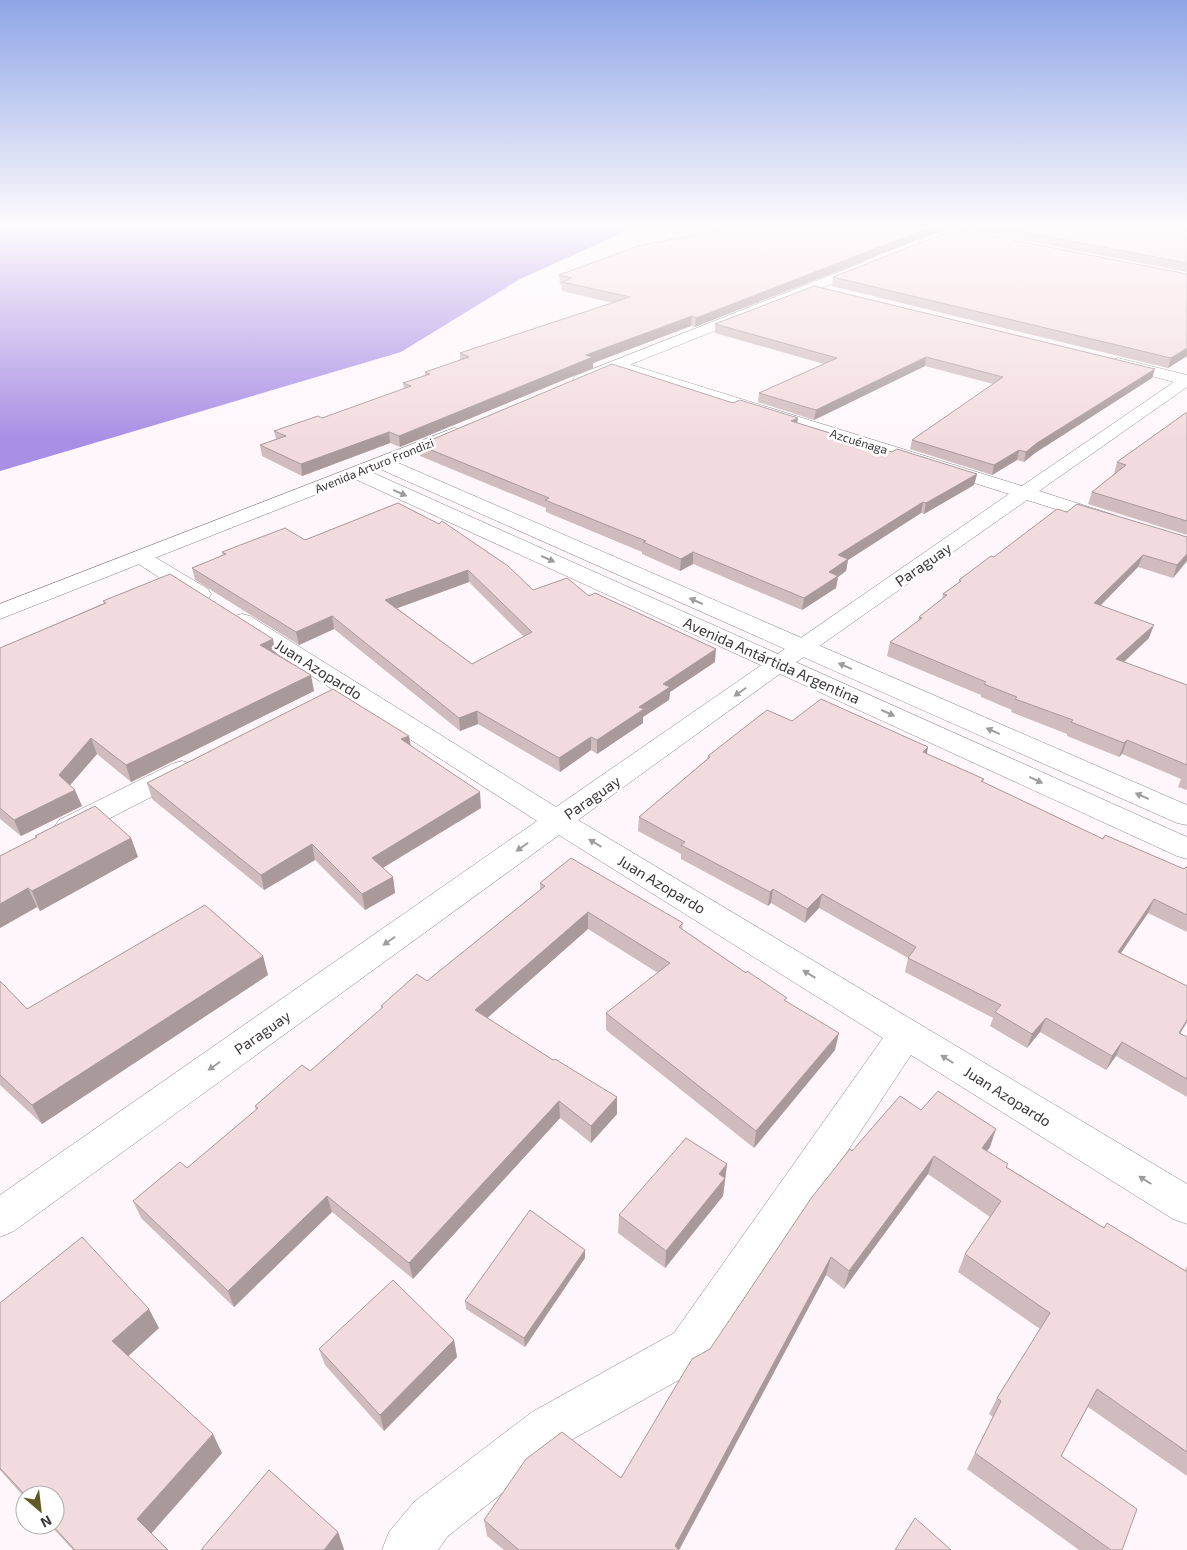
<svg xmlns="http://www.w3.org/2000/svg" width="1187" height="1550" viewBox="0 0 1187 1550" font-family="'Exo 2',sans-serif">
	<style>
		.water { fill: #a88ee4 }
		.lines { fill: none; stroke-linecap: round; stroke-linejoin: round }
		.minor-casing { stroke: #8f878b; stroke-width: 1 }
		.major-casing { stroke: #8f878b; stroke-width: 1 }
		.minor { fill: #fff; fill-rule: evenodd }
		.major { fill: #fff; fill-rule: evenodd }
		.wall { fill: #d0bcbf; fill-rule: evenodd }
		.shaded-wall { fill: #a9999b }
		.building { fill: #f2dbde; stroke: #a9999b; fill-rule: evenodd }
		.oneway { fill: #9e9c9c }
		.labels { text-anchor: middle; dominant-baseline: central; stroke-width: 5; stroke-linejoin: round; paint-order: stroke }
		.far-street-label { font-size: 12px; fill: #3c383a; stroke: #fff }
		.street-label { font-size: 15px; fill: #3c383a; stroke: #fff }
	</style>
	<rect width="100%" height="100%" fill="#fef6fa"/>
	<!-- water -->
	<path class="water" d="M27,225H640L520,279L401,352L0,471V227Z"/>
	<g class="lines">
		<defs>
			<path id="minor" d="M1118,358L1187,375V387L1039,491L1114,515L1117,519L1114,523L1107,525L1100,523L1027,500L788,668L578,820L1187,1184V1224L1173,1219L911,1055L706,1365L564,1444L448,1536L438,1550H382L389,1532L414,1502L532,1412L674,1333L883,1038L559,835L14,1231L0,1237V1195L537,821L234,626L231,621L234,616L242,614L250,616L556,807L1009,494L612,368L609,365L612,362H622L1022,486L1174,382L1113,366L1110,363L1113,360Z
				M141,551L148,553L208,589L211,594L208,599L200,601L192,599L134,561L130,557L134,553Z
				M182,761L192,764L196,770L192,776L79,834L69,837L59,834L54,827L59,820L172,764Z"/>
			<path id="major" d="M960,225H976L974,227L929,245L925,246L919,242L921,239Z
				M867,261L873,265L871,268L587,382H575L573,379L575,376Z
				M454,428L460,429L463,433L460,437L396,462L1187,805V825L1177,823L380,469L371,472L1187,837V859L1177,856L355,479L0,619V604Z"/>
		</defs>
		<!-- minor casing -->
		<use href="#minor" class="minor-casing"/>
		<!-- major casing -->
		<use href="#major" class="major-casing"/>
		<!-- minor -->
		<use href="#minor" class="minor"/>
		<!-- major -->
		<use href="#major" class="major"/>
	</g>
	<!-- wall -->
	<path class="wall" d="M745,225L695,327L691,326L593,363V368L400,447L390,443L302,476L262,456L260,445L276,439L274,431L322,418L404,389L403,383L425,375V372L460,360V353L613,303L562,291V285L560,284L559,275Z
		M972,225H1187V272L970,230Z
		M1187,274V356L1168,368L832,286L833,277Z
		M715,324L1152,378L1035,453L1024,462L1017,460L992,475L910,449L912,440L993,384L925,366L814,420L758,402L759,393L824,364L715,333Z
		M733,403L892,452L977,474L974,485L924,514L921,513L848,560L846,571L838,577L836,588L802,610L693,564L680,571L642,554V552L546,512V508L420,456L419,445Z
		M1187,412V535L1088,504L1092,492L1114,474L1117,462Z
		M398,503L533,590L589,596L715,662L670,692L669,700L643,717V723L597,754L591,750L560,772L478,724L460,731L334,629L299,645L195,580L192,568L223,556L222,552L305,540ZM469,582L524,637L472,664L397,608Z
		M1067,512L1187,561L1173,578L1138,567L1101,605L1149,638L1124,662L1187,685V790L1178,787L1181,779L1122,754L1119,757L1067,736V734L1011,712L1012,710L981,697V695L887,656L890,642L918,621L919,617L942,599L943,594L958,583L959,580Z
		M103,601L276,655L314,691L131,782L97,754L70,785L82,806L21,836L0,819V648L104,603Z
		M792,721L928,747L927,754L984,779L983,782L1103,839L1184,869L1187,867V932L1148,913L1121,953L1187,986V1022L1180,1033L1187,1037V1097L1116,1056L1106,1070L1040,1032L1027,1048L990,1026L993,1018L905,972L908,958L819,908L805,923L771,903L768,906L681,859V854L638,831L639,817L707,759L708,756Z
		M409,736L411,745L481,808L383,868L393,877L395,893L365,910L315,860L264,890L152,799L147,783Z
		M35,836L131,838L138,857L40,911L37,907L0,928V856L36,838Z
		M540,883L683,923L682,929L787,1002L835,1050L754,1148L606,1030V1013L658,973L588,929L487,1018L553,1060L617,1097V1114L591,1143L560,1118L413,1279L332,1212L234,1307L141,1218L133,1201L187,1168L256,1110L255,1106L310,1071L382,1009L381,1006L427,981L540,890Z
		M263,956L268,975L42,1124L0,1085V981L27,1009Z
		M921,1110L990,1147L987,1151L1007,1167L1104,1228L1185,1270L1187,1266V1476L1088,1407L1061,1456L1122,1550H1079L967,1469L993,1417L989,1414L997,1398L1040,1329L958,1272L965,1254L990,1217L928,1174L844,1289L826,1275L679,1550H504L487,1536L484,1520L621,1478L710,1349L852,1151Z
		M727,1164L723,1196L665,1268L618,1233L619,1215Z
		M585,1258L525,1347L466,1309L465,1301Z
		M0,1303L159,1328L128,1356L222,1453L151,1533L168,1550H73L50,1525H55L25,1495V1498L0,1470Z
		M454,1340L457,1357L384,1431L325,1365L319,1349Z"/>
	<!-- shaded-wall -->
	<path class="shaded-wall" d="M936,225H956L695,327L696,318Z
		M692,316L691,326L593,363V368L400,447L399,436L586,355Z
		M1187,348V356L1168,368L1171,358Z
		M926,357L925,366L814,420L816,410Z
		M1155,369L1152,378L1035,453L1024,462L1026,452L1037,443Z
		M798,418L796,429L791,421Z
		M389,432L390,443L302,476L301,464Z
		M1019,450L1017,460L992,475L994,465Z
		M977,474L974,485L924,514L926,503Z
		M923,502L921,513L848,560L846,571L838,577L836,588L802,610L804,598L838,555Z
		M693,552V564L680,571L681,559Z
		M1187,554V561L1173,578L1177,565Z
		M1143,555L1138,567L1090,616L1094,603Z
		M468,570L469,582L387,612L385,600Z
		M332,616L334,629L299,645L296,632Z
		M1154,625L1149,638L1112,673L1116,659Z
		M273,639L276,655L260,645Z
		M716,649L715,662L670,692L669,700L643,717V723L597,754V740L663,684Z
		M311,675L314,691L131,782L126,765Z
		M477,711L478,724L460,731L459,718Z
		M409,736L411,751L401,739Z
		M591,737V750L560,772L559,758Z
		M91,738L97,754L65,791L59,775Z
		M1127,740L1122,754L1119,757L1124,743Z
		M928,747L925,761L923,752Z
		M75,790L82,806L21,836L14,820Z
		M480,792L481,808L374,873L372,858Z
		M131,838L138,857L40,911L32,891Z
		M312,844L315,860L264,890L261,875Z
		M393,877L395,893L365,910L362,894Z
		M28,888L37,907L0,928V904Z
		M773,889L771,903L768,906L770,892Z
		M822,894L819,908L805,923L807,909Z
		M1154,899L1148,913L1112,966L1118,952Z
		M588,912V929L476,1028L475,1010Z
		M263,956L268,975L42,1124L32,1105Z
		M1046,1018L1040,1032L1027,1048L1032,1034Z
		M1187,1020V1022L1172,1047L1179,1033Z
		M839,1033L835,1050L754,1148L756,1131Z
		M1122,1042L1116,1056L1106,1070L1112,1056Z
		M617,1097V1114L591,1143V1126Z
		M559,1101L560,1118L413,1279L409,1263Z
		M996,1129L990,1147L976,1166L982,1148Z
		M934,1156L928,1174L844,1289L849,1271Z
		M727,1164L723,1196L665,1268L666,1251L719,1174Z
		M327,1196L332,1212L234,1307L228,1291Z
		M585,1250V1258L525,1347L524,1338Z
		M831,1257L826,1275L679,1550L675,1546Z
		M149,1309L159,1328L123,1361L112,1341Z
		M454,1340L457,1357L384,1431L380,1415Z
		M213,1434L222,1453L149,1536L137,1519Z
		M338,1532L344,1549V1550H324Z"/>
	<!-- building -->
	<path class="building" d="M745,225H936L696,318L692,316L586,355L593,357L399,436L389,432L301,464L260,445L286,436L274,431L318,416L322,418L411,386L403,383L430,374L425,372L469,357L460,353L630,297L562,282L572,278L559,275L638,246Z
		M986,225H1187V263Z
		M956,229L1187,274V348L1171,358L833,277Z
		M814,286L1155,369L1037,443L1026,452L1019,450L994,465L912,440L1003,377L926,357L816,410L759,393L837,358L715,324Z
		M612,364L733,403L740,400L798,418L791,421L892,452L897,449L977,474L926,503L923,502L838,555L848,559L829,572L838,576L804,598L693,552L681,559L643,542L646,541L545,500L549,498L419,445Z
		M1187,412V521L1092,492L1126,465L1117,462Z
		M398,503L439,524L442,521L508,566L533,590L567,578L589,596L595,593L716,649L663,684L670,687L639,707L644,709L597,740L591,737L559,758L477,711L459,718L332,616L296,632L192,568L226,554L222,552L285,528L305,540ZM468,570L532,632L472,664L385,600Z
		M1077,504L1187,537V554L1177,565L1143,555L1094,603L1154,625L1116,659L1187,685V765L1127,740L1124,743L1071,722L1073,720L1015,699L1017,697L984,684L986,682L890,642L922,618L919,617L947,595L943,594L961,581L959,580L991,556L994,557L1057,509L1067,512Z
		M170,574L273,639L260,645L311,675L126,765L91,738L59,775L75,790L14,820L0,808V648L106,603L103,601Z
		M333,689L409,736L401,739L480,792L372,858L393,877L362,894L312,844L261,875L147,783Z
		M821,699L928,747L923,752L984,779L981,781L1103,839L1105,835L1184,869L1186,867H1187V915L1154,899L1118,952L1187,986V1020L1179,1033L1187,1037V1079L1122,1042L1112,1056L1046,1018L1032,1034L995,1012L1001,1005L908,958L916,947L822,894L807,909L773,889L770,892L681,845L685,842L639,817L710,757L708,756L767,710L792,721Z
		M95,806L131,838L32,891L28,888L0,904V856L37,837L35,836Z
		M571,858L683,923L679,927L746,973L747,971L787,998L784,1000L839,1033L756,1131L606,1013L670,963L588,912L475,1010L553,1060L555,1059L617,1097L591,1126L559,1101L409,1263L327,1196L228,1291L133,1201L180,1162L187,1168L258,1108L255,1106L302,1065L310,1071L383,1007L381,1006L417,974L427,981L545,886L540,883Z
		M205,905L263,956L32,1105L0,1075V981L27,1009Z
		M938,1091L996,1129L982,1148L1008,1164L1006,1167L1104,1228L1107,1223L1187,1272V1452L1097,1389L1061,1456L1137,1509L1122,1550H1111L975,1453L1001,1401L997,1398L1050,1313L965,1254L1001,1201L934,1156L849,1271L831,1257L675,1546L679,1550H519L484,1520L526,1459L562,1432L621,1478L692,1359L710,1349L812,1197L850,1149L852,1151L900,1096L921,1110Z
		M686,1138L727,1164L719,1174L725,1178L666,1251L619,1215Z
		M530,1210L585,1250L524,1338L465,1301Z
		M82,1237L149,1309L112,1341L213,1434L137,1519L168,1550H75L52,1525H55V1495H25L0,1468V1303Z
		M393,1280L454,1340L380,1415L319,1349Z
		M269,1470L338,1532L324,1550H201Z
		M915,1518L951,1550H895Z"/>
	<!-- one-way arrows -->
	<defs><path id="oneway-solid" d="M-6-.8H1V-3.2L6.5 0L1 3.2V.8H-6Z" transform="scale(1.25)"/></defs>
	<g class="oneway">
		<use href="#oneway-solid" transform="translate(400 493) rotate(24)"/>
		<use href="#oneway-solid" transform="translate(548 559) rotate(24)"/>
		<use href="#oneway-solid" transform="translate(696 601) rotate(-156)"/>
		<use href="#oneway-solid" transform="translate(845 666) rotate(-156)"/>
		<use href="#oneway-solid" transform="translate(740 692) rotate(145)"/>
		<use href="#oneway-solid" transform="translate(888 713) rotate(25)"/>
		<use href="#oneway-solid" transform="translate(993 731) rotate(-156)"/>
		<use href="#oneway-solid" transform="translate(1036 780) rotate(25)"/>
		<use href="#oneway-solid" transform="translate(1142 796) rotate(-156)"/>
		<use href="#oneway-solid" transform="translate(595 843) rotate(-149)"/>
		<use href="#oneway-solid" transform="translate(522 847) rotate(145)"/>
		<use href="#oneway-solid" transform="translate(389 941) rotate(145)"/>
		<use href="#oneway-solid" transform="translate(809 974) rotate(-149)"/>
		<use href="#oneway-solid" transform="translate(947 1059) rotate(-148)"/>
		<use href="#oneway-solid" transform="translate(214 1066) rotate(145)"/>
		<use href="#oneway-solid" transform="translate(1145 1180) rotate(-148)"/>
	</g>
	<!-- sky -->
	<linearGradient id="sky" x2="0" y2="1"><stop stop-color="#8ea5e6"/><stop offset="0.51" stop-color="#fffbfd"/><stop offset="1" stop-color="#fffbfd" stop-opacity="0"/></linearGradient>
	<rect width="1187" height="442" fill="url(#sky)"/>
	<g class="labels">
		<!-- far-street labels -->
		<g class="far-street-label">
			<text transform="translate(859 441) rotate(17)">Azcuénaga</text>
			<text transform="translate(374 465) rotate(-22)">Avenida Arturo Frondizi</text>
		</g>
		<!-- street labels -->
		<g class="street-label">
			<text transform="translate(923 564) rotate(-35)">Paraguay</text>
			<text transform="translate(772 660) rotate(24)">Avenida Antártida Argentina</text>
			<text transform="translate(319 669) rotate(32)">Juan Azopardo</text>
			<text transform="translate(592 797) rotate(-35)">Paraguay</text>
			<text transform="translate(662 884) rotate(31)">Juan Azopardo</text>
			<text transform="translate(262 1032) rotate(-35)">Paraguay</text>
			<text transform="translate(1008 1096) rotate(32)">Juan Azopardo</text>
		</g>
	</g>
	<!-- north arrow -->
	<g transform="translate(40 1510) rotate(152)"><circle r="24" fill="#ffffff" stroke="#b1afb0"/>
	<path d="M0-4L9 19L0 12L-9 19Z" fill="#5f5a26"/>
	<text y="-8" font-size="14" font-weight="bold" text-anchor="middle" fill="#3c383a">N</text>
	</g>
</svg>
